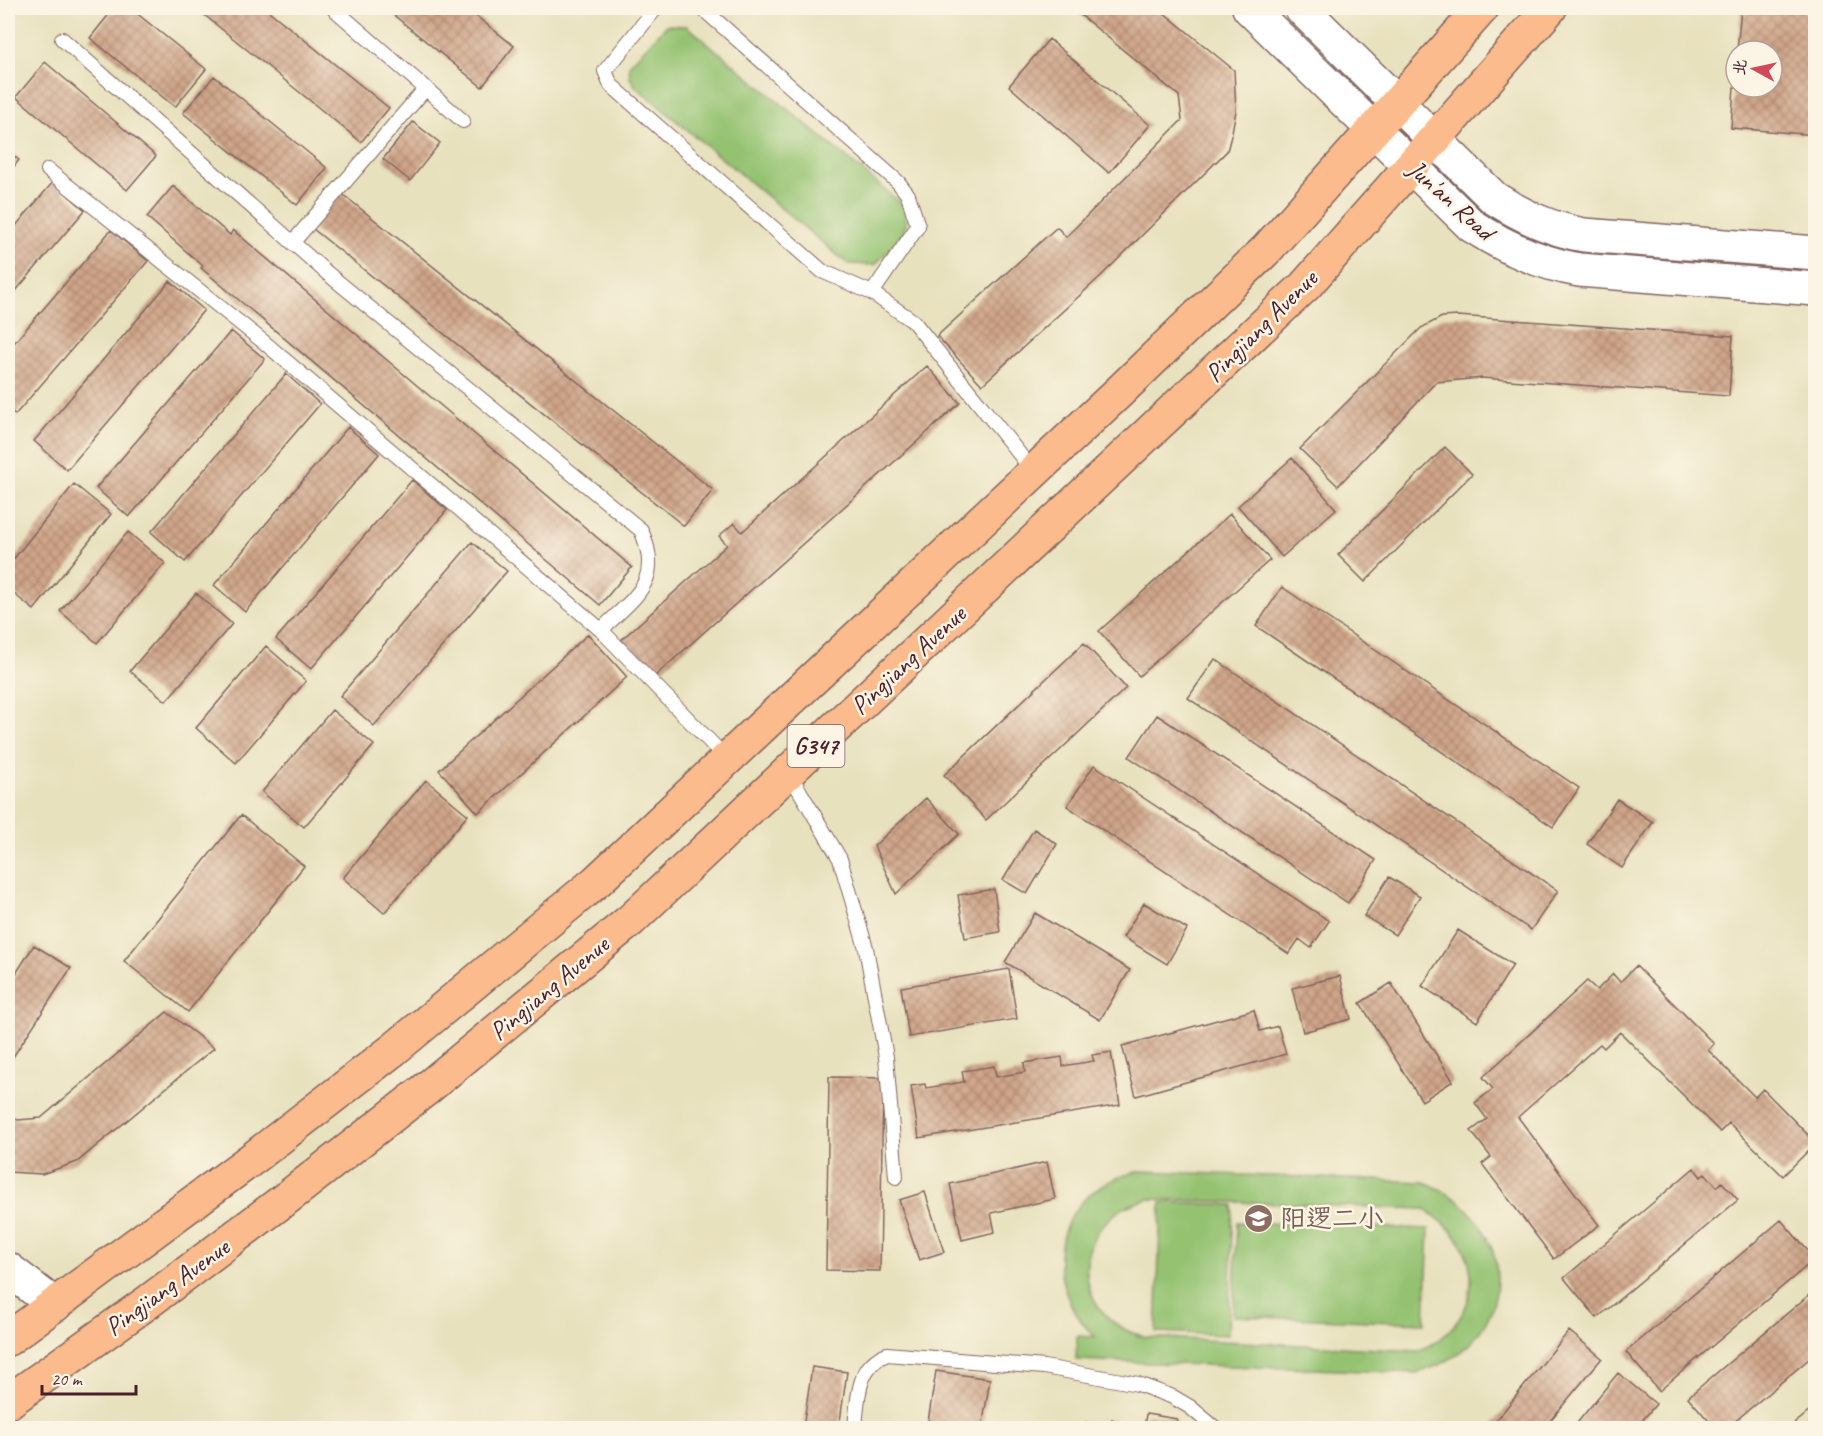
<svg xmlns="http://www.w3.org/2000/svg" width="1823" height="1436" viewBox="0 0 1823 1436" font-family="Caveat,'LXGW WenKai TC',sans-serif">
	<style>
		.green { fill: #94c271; stroke: #6f704e; stroke-width: 1.5; fill-rule: evenodd }
		.building { fill: url(#building-cross-hatch) }
		.lines { fill: none; stroke-linecap: round; stroke-linejoin: round }
		.service-casing { stroke: #81635e; stroke-width: 16 }
		.tertiary-casing { stroke: #81635e; stroke-width: 36 }
		.trunk-casing { stroke: #81635e; stroke-width: 36 }
		.service { stroke: #fff; stroke-width: 14 }
		.tertiary { stroke: #fff; stroke-width: 33 }
		.trunk { stroke: #fbbb8c; stroke-width: 33 }
		.labels { text-anchor: middle; dominant-baseline: central; stroke-width: 5; stroke-linejoin: round; paint-order: stroke }
		.shield { fill: #fcf5e5; stroke: #7f5f63; stroke-width: 1.5 }
		.shield-label { font-size: 24px; font-weight: bold; fill: #4a1f2b }
		.street-label { font-size: 26px; fill: #4a1f2b; stroke: #fcf5e5 }
		.education-label { font-size: 26px; fill: #785e54; stroke: #fcf5e5; text-anchor: start }
	</style>
	<defs>
		<pattern id="building-cross-hatch" width="8" height="8" patternUnits="userSpaceOnUse" patternTransform="scale(1.5)"><rect width="8" height="8" fill="#d0a689"/><path d="M0 0l8 8M0 8l8-8" fill="none" stroke="#ab8770"/></pattern>
	</defs>
	<rect width="100%" height="100%" fill="#fcf5e5"/>
	<filter id="ink" filterUnits="userSpaceOnUse"><feTurbulence type="fractalNoise" baseFrequency=".0167" numOctaves="2"/><feDisplacementMap in="SourceGraphic" scale="12" xChannelSelector="R" yChannelSelector="G"/><feConvolveMatrix kernelMatrix="1 2 1 2 8 2 1 2 1" color-interpolation-filters="sRGB"/></filter>
	<filter id="wash" filterUnits="userSpaceOnUse"><feTurbulence type="fractalNoise" baseFrequency=".008" numOctaves="4" result="noise"/><feDisplacementMap in="SourceGraphic" scale="24" xChannelSelector="R" yChannelSelector="G"/><feGaussianBlur stdDeviation="1.35" result="paint"/><feColorMatrix in="noise" values="0 0 0 0 0 0 0 0 0 0 0 0 0 0 0 0 0 1.4 0 .05"/><feComposite in="paint" operator="in"/></filter>
	<g filter="url(#wash)">
		<rect width="100%" height="100%" fill="#e8e1be"/>
		<!-- green -->
		<path class="green" d="M667,25L687,26L901,203C918,229 891,247 875,265L848,264L636,87L630,78L629,65Z
			M1141,1171L1424,1182C1523,1220 1522,1345 1416,1373L1076,1360L1077,1336L1095,1337C1034,1276 1054,1188 1141,1171ZM1150,1199L1423,1209C1489,1244 1487,1322 1418,1351L1145,1337C1064,1316 1069,1215 1150,1199Z
			M1161,1202L1233,1205L1228,1335L1156,1332Z
			M1237,1222L1429,1229L1425,1323L1233,1316Z"/>
		<g id="blocks">
			<!-- building -->
			<path class="building" d="M114,8H130L206,69L175,107L90,38Z
				M208,8H265L389,108L361,142L203,14Z
				M385,8H466L514,46L482,87Z
				M1072,8H1158L1234,70L1236,111L1232,132L1227,151L1101,276L982,385L937,336L1057,227L1066,237L1182,120L1179,96Z
				M1741,8H1816V135L1731,128L1734,87H1772V51H1737Z
				M1049,39L1150,125L1109,173L1009,86Z
				M45,62L156,156L127,190L16,97Z
				M214,76L327,168L297,205L183,113Z
				M413,122L440,143L410,181L383,159Z
				M8,151L19,160L8,174Z
				M53,182L85,210L8,300V235Z
				M173,186L230,235L233,230L632,567L600,605L201,268L203,266L147,217Z
				M341,193L713,490L684,526L313,229Z
				M111,230L148,261L15,415L8,408V350Z
				M170,281L204,310L67,470L34,441Z
				M1458,316L1733,336L1729,396L1482,378L1436,382L1338,486L1300,449L1421,328L1442,317Z
				M231,331L265,359L129,517L96,488Z
				M927,366L960,403L654,677L621,640L727,545L719,536L734,523L742,532Z
				M286,374L320,404L185,562L151,532Z
				M348,427L379,454L245,612L214,585Z
				M1445,447L1472,474L1365,582L1338,555Z
				M1292,458L1336,509L1282,557L1238,506Z
				M412,480L447,510L311,669L276,639Z
				M74,484L111,514L34,610L8,589V566Z
				M1230,514L1270,560L1139,676L1099,631Z
				M128,532L165,563L97,643L60,611Z
				M472,542L507,571L374,726L340,696Z
				M1282,587L1579,788L1553,827L1256,626Z
				M196,593L232,624L166,701L130,671Z
				M588,634L627,677L478,813L439,770Z
				M1084,643L1126,688L986,820L944,775Z
				M266,646L306,681L236,763L196,728Z
				M1215,659L1558,891L1531,930L1188,698Z
				M332,710L374,745L304,827L262,792Z
				M1157,715L1376,860L1348,903L1129,757Z
				M1094,765L1329,921L1311,948L1299,939L1289,954L1067,806Z
				M426,780L468,815L384,913L343,878Z
				M926,798L959,834L896,894L874,846Z
				M1617,799L1653,822L1622,868L1587,844Z
				M241,815L304,866L188,1012L124,961Z
				M1034,829L1057,844L1027,894L1003,880Z
				M1389,877L1420,896L1395,935L1364,916Z
				M994,889L1000,932L965,938L958,895Z
				M1144,903L1187,929L1167,964L1123,937Z
				M1035,913L1130,970L1100,1020L1005,962Z
				M1458,930L1513,965L1477,1022L1422,986Z
				M34,945L71,968L11,1060L8,1058V986Z
				M1636,966L1714,1044L1708,1050L1755,1097L1763,1089L1816,1143L1783,1176L1729,1123L1720,1132L1620,1032L1604,1048L1600,1044L1518,1117L1599,1225L1554,1259L1482,1164L1491,1157L1471,1131L1487,1119L1475,1103L1493,1089L1483,1077L1587,981L1597,990L1613,974L1620,982Z
				M1009,969L1017,1019L909,1037L901,987Z
				M1340,976L1351,1019L1303,1032L1292,988Z
				M1391,983L1453,1081L1422,1101L1360,1003Z
				M1254,1010L1260,1031L1278,1026L1286,1054L1136,1096L1122,1046Z
				M167,1012L214,1048L77,1162L42,1174L8,1172V1113L18,1120L41,1118Z
				M1111,1052L1120,1105L919,1138L911,1086L925,1084L926,1088L964,1082L962,1071L994,1066L996,1077L1025,1072L1024,1063L1062,1057L1063,1066L1094,1061L1092,1055Z
				M829,1077L883,1078L880,1271L826,1270Z
				M1047,1162L1055,1199L991,1213L995,1232L962,1240L950,1184Z
				M1694,1168L1701,1177L1705,1173L1717,1187L1722,1182L1738,1200L1597,1318L1564,1278Z
				M925,1192L944,1252L919,1260L899,1200Z
				M1781,1220L1815,1259L1659,1391L1626,1352Z
				M1816,1289V1353L1727,1428H1715L1688,1397Z
				M1569,1331L1602,1358L1544,1428H1490Z
				M812,1367L847,1372L839,1428H803Z
				M936,1371L990,1379L982,1428H927Z
				M1618,1373L1656,1404L1636,1428H1573Z
				M1816,1406V1428H1789Z
				M1146,1414L1177,1419L1176,1428H1144Z
				M1112,1419L1120,1423L1121,1428H1084L1085,1422L1106,1425Z"/>
		</g>
	</g>
	<g filter="url(#ink)">
		<use href="#blocks" fill-opacity="0" stroke="#81635e" stroke-width="1.5"/>
		<g class="lines">
			<defs>
				<path id="service" d="M333,8L463,121
					M656,8L605,71L611,85L822,271L872,293L913,321L1033,471
					M702,8L898,182L908,195L918,226L872,293
					M62,39L327,273L641,530C664,582 635,596 601,630
					M48,170L265,343L601,630L727,759
					M293,242L426,88
					M789,773L840,859L866,948L886,1057L896,1177
					M855,1428C858,1400 856,1366 887,1354L1044,1367L1138,1384L1173,1397L1190,1407L1215,1428"/>
				<path id="tertiary" d="M1249,8L1472,226C1506,248 1539,263 1579,270L1816,289
					M1301,8L1494,198C1523,216 1550,229 1584,235L1816,253
					M8,1269L55,1305"/>
				<path id="trunk" d="M8,1339L256,1156L393,1050L597,881L1119,392L1267,249L1482,8
					M8,1402L148,1302L288,1197L425,1090L631,920L1305,286L1550,8"/>
			</defs>
			<!-- service casing -->
			<use href="#service" class="service-casing"/>
			<!-- tertiary casing -->
			<use href="#tertiary" class="tertiary-casing"/>
			<!-- trunk casing -->
			<use href="#trunk" class="trunk-casing"/>
			<!-- service -->
			<use href="#service" class="service"/>
			<!-- tertiary -->
			<use href="#tertiary" class="tertiary"/>
			<!-- trunk -->
			<use href="#trunk" class="trunk"/>
		</g>
	</g>
	<!-- icons -->
	<defs>
		<symbol id="school-disc" viewBox="-11 -11 22 22"><circle r="9.5" fill="#8d6e63" stroke="#fcf5e5"/><path d="M0-5L7-2L0 1L-7-2ZM-4 1L0 2.5L4 1V4Q0 6-4 4Z" fill="#fff"/></symbol>
	</defs>
	<g fill-rule="evenodd">
		<use href="#school-disc" x="1242" y="1202" width="33" height="33"/>
	</g>
	<g class="labels">
		<!-- shield labels -->
		<rect class="shield" x="787.5" y="725" width="57" height="42" rx="4.5"/>
		<g class="shield-label">
			<text x="816" y="746">G347</text>
		</g>
		<!-- street labels -->
		<g class="street-label">
			<text transform="translate(1451 200) rotate(42)">Jun'an Road</text>
			<text transform="translate(1261 326) rotate(-45)">Pingjiang Avenue</text>
			<text transform="translate(908 660) rotate(-43)">Pingjiang Avenue</text>
			<text transform="translate(549 988) rotate(-40)">Pingjiang Avenue</text>
			<text transform="translate(167 1287) rotate(-36)">Pingjiang Avenue</text>
		</g>
		<!-- education labels -->
		<g class="education-label">
			<text x="1280" y="1218">阳逻二小</text>
		</g>
	</g>
	<!-- margin -->
	<rect width="1823" height="1436" fill="none" stroke="#fcf5e5" stroke-width="30"/>
	<!-- north arrow -->
	<g transform="translate(1754 69) rotate(278)"><circle r="28" fill="#fcf5e5" stroke="#b59f9b" stroke-width="1.5"/>
	<path d="M0-4.5L10 22L0 15L-10 22Z" fill="#d1495b"/>
	<text y="-9" font-size="16" font-weight="bold" text-anchor="middle" fill="#4a1f2b">北</text>
	</g>
	<!-- scale -->
	<path d="M42 1385v9h94v-9" fill="none" stroke="#4a1f2b" stroke-width="3"/>
	<text x="51" y="1385" font-size="18" fill="#4a1f2b" stroke="#fcf5e5" stroke-width="4.5" paint-order="stroke">20 m</text>
</svg>
